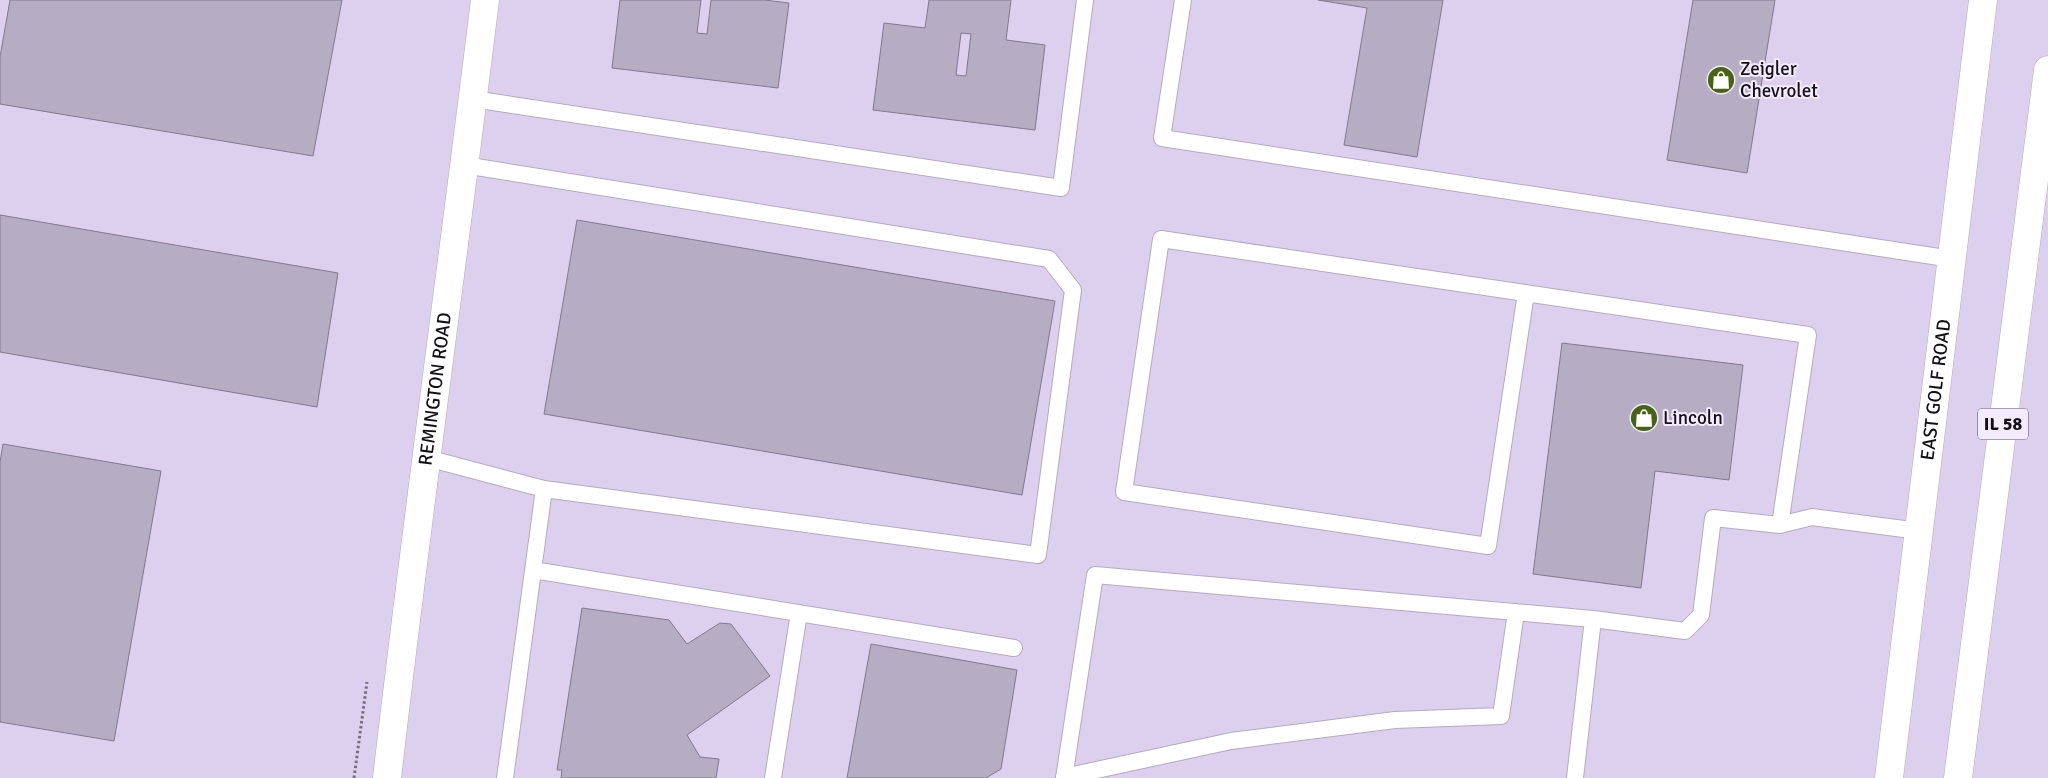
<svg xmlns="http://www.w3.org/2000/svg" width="2048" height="778" viewBox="0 0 2048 778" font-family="Signika,sans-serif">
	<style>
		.built { fill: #ddd0ee }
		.building { fill: #b6acc3; stroke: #82788e; fill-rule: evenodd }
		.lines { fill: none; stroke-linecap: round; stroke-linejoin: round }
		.lane-casing { stroke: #b4aac0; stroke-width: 18 }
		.street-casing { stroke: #b4aac0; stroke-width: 29 }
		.primary-casing { stroke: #b4aac0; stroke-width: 29 }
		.path { stroke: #756e7d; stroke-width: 3; stroke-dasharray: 2.5 2.5; stroke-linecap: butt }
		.lane { stroke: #fff; stroke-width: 16 }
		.street { stroke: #fff; stroke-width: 28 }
		.primary { stroke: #fff; stroke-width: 28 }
		.labels { text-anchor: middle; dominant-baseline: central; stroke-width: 4; stroke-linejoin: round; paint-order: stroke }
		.shield { fill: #f4ebff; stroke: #56515d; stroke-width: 1 }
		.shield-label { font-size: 18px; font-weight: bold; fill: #130f17 }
		.poi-label { font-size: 19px; fill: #130f17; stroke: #f4ebff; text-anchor: start }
		.street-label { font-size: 19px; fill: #130f17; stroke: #f4ebff }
	</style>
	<rect width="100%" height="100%" fill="#e8ddf5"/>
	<!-- built -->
	<path class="built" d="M0,0H2048V778H0Z"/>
	<!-- building -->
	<path class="building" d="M10,0H342L313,156L0,104V57Z
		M620,0H701L697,33L707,34L711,0H764L789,3L778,88L612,68Z
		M929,0H1011L1006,40L1045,45L1035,130L873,110L884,23L925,28ZM961,33L971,34L966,76L956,75Z
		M1318,0H1443L1417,157L1344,145L1367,8Z
		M1693,0H1775L1747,173L1667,160Z
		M0,215L338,273L317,407L0,352Z
		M577,220L1055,301L1022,495L544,414Z
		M1562,343L1743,365L1729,480L1655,471L1641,588L1533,574Z
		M3,444L161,471L114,741L0,722V462Z
		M582,608L669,620L687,644L720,623L731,624L770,676L687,735L700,757L719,759L716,778H561L562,770H557Z
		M871,644L1017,670L1001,769L986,778H847Z"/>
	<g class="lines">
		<defs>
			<path id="lane" d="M1183,0L1162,138L1952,259
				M473,99L1061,188L1085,0
				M1526,293L1488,546L1124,492L1161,239L1808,335L1780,525
				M427,458L544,489L1038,555L1073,290L1049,259L464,165
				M533,570L1014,648
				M1064,777L1231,741L1395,720L1501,716L1516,612
				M505,778L544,489
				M773,778L799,613
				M1064,778L1095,575L1593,619
				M1575,778L1593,619L1685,631L1701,615L1713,518L1780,525L1812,517L1919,531"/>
			<g id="street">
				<path id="s1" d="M387,778C417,518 453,260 485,0"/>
			</g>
			<g id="primary">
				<path id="s2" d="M1889,778L1983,0"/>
				<path d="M1958,778L2048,70"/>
			</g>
		</defs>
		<!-- lane casing -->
		<use href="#lane" class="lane-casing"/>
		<!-- street casing -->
		<use href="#street" class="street-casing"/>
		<!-- primary casing -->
		<use href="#primary" class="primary-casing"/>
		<!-- path -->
		<path class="path" d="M354,778L367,682"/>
		<!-- lane -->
		<use href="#lane" class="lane"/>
		<!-- street -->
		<use href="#street" class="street"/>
		<!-- primary -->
		<use href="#primary" class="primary"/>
	</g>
	<!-- icons -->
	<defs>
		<symbol id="shop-disc" viewBox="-11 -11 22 22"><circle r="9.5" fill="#486314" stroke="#f4ebff"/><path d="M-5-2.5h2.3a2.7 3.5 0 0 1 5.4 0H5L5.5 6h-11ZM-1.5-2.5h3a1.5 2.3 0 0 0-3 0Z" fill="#fff"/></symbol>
	</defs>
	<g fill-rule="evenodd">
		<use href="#shop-disc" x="1705" y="64" width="32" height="32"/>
		<use href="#shop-disc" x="1628" y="402" width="32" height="32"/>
	</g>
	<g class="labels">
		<!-- shield labels -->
		<rect class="shield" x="1978" y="408.5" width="50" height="31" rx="4"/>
		<g class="shield-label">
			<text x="2003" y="424">IL 58</text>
		</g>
		<!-- poi labels -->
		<g class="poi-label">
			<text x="1740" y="69">Zeigler<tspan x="1740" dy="22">Chevrolet</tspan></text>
			<text x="1663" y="418">Lincoln</text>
		</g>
		<!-- street labels -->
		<g class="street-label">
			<text stroke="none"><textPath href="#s1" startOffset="392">REMINGTON ROAD</textPath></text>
			<text stroke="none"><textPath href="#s2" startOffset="391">EAST GOLF ROAD</textPath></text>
		</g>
	</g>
</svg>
